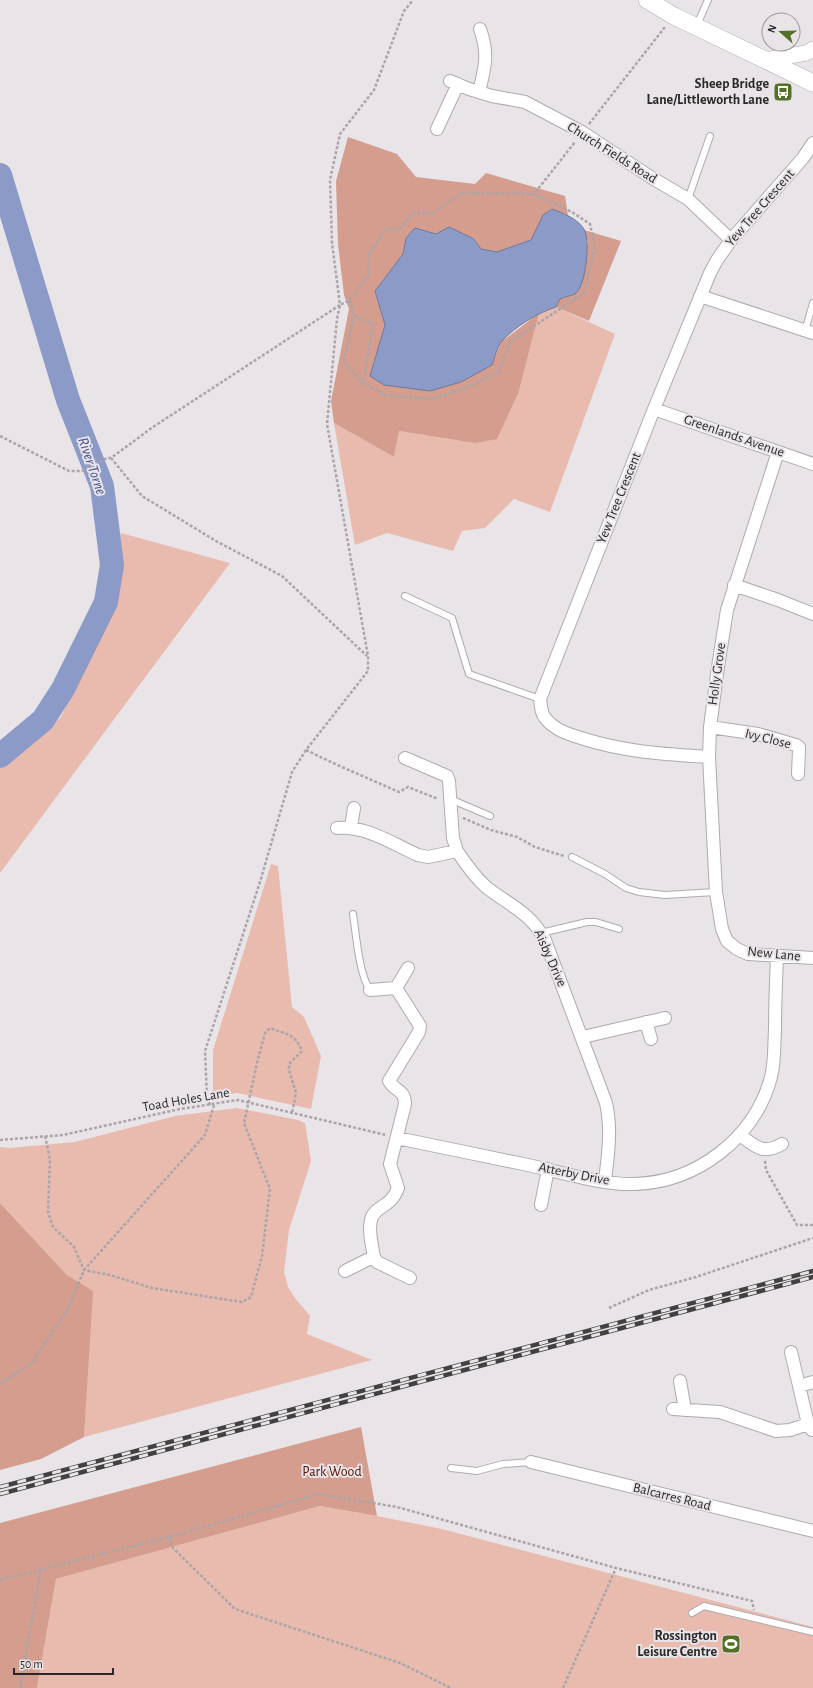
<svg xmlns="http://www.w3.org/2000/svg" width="813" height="1688" viewBox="0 0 813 1688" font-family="'Alegreya Sans',sans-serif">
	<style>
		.green { fill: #e8bbae }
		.forest { fill: #d49d8e }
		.water { fill: #8c9ac8; stroke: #6f7898 }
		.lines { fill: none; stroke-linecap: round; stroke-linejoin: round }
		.river { stroke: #8c9ac8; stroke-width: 24 }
		.service-casing { stroke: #afaaae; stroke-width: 8 }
		.minor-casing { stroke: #afaaae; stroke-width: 14 }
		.tertiary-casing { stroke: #afaaae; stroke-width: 16 }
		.secondary-casing { stroke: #afaaae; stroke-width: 18 }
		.path { stroke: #a9a5a8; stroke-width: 2.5; stroke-dasharray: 3 2; stroke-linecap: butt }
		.service { stroke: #fff; stroke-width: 6 }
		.minor { stroke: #fff; stroke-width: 12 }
		.tertiary { stroke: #fff; stroke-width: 15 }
		.secondary { stroke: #fff; stroke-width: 17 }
		.rail-casing { stroke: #424041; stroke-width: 4.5 }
		.rail { stroke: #e9e4e8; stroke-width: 3; stroke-dasharray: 9; stroke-linecap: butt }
		.labels { text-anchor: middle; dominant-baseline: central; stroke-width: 4; stroke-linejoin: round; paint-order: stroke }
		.poi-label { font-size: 14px; font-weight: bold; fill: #2a2829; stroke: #e9e4e8; text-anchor: end }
		.street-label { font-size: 14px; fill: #2a2829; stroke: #e9e4e8 }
		.park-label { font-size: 14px; fill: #521001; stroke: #e9e4e8 }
		.water-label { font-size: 15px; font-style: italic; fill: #43528e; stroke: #e9e4e8 }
	</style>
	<rect width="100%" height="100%" fill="#e9e4e8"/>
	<!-- green -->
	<path class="green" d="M556,307L615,334L550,512L514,499L485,528L462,531L453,551L387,533L355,545L334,423L394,457L399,431L474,443L519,391L539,313Z
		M121,533L230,563L0,873V766L61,717L118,591Z
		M271,864L278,866L292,1007L304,1017L321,1056L311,1109L237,1093L213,1097V1050Z
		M237,1108L298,1120L305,1123L311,1161L289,1230L284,1272L288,1287L295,1298L310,1316L307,1334L372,1360L84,1437L92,1291L67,1275L0,1203V1147L9,1148L75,1142L175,1116Z
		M320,1506L377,1516L442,1529L813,1627V1688H37L56,1579Z"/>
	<!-- forest -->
	<path class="forest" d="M348,137L397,154L416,177L475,184L486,173L565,196L568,215L551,209L543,215L531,240L497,252L481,249L474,238L436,234L423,230L406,238L403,254L375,291L385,325L370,376L492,365L501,342L539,313L519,391L497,439L474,443L399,431L394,457L334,423L331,401L349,309L344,295L338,244L336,181Z
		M584,230L621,241L589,321L556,307L560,299L575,294L588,242Z
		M0,1203L67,1275L93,1291L84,1437L41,1459L0,1470Z
		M361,1427L377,1516L320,1506L56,1579L37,1688H0V1523Z"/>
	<!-- water -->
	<path class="water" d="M552,209C563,213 579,219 585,231C590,243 586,286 575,294C571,296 564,297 560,299L556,307C537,313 516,326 502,341C497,346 495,358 492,365L461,382L430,391L384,385L370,376L385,325L375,291L403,254L406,238L415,228L436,234L449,227L474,239L481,249L497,252L531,240L543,215Z"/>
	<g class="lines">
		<!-- river -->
		<path class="river" d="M0,175L68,400L102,486L112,565L106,602L63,689L43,720L0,756"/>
		<defs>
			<path id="service" d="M697,25L708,0
				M688,199L710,136
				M805,331L813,303
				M405,596L452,618L469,674L540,699
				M450,799L490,816
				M572,857L605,874L626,888L639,892L665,895L716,892
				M353,914C356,933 359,975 370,990
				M541,933L587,922H596L619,929
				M451,1468L477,1471L503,1464L531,1462
				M692,1613L704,1606L813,1632"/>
			<path id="minor" d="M450,81L469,89L492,96L525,102L582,132L652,178L688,199L731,240
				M479,92C485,67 489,54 480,29
				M437,129L458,84
				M700,296L813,333
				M654,409L813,464
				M778,452L727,610L718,667L710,727L709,757L716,892L722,929L727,941L737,949L748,954L813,958
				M734,585L778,600L813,614
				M710,727L758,734L796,745L799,747V750L798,774
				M709,757C664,754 624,752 581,738C568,734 555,730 546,719C541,714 541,706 540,699L654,409L710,273L717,260L731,240L803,158L813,143
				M405,758L447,776L449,781L453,838L457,851
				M351,827L354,808
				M337,828C367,826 391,843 418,855L428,857L457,851C465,863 475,877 486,887C509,905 530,912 545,940L606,1103C612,1130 608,1154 605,1181
				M396,988L420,1026L419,1032L389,1081C395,1092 405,1089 405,1104L390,1164L398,1188C388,1215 365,1200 371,1240C373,1248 372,1256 377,1262L410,1278
				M370,990L396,988L408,968
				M646,1022L651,1039
				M583,1037L665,1018
				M740,1135C756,1147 763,1155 782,1144
				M397,1138C441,1147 484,1156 528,1165C562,1172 600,1185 635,1184C697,1182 755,1138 771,1077C775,1062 774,1045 775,1029C775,1005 776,981 777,956
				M541,1205L548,1169
				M345,1271L373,1257
				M791,1352L808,1424L812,1430
				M680,1381L685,1410
				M799,1386L813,1382
				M673,1409L720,1412L776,1431L790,1430L808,1424
				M531,1462L813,1531"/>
			<path id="tertiary" d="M765,60L806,53L813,49"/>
			<path id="secondary" d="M647,0L674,16L813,83"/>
		</defs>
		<!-- service casing -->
		<use href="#service" class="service-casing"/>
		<!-- minor casing -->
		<use href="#minor" class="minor-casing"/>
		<!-- tertiary casing -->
		<use href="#tertiary" class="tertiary-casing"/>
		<!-- secondary casing -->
		<use href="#secondary" class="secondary-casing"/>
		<!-- path -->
		<path class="path" d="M589,124L665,27
			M350,300L354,316L344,363L363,383
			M354,316L373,324L363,383L384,395L432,399L466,388L499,372L510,342L584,293L595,247L590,224L572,212L534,194
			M0,436L69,471H82L107,458H111L153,427L340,305L332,243L330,180L340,134L374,90L404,11L413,0
			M111,458L142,496L216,541L282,576L367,656
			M306,750L333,763L399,792L408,787L438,799
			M463,818L491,830L517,837L535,847L564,856
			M210,1105L207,1098L205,1051L260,882L292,772L306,750L368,671V656L327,424L337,319L340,305L350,300L368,276L369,253L385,231L402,227L412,213H432L463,193L534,194L575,142
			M45,1136L50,1159L48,1212L53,1227L74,1247L84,1270L110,1275L152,1288L242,1302L251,1297L262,1256L270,1189L244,1123L257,1063L265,1033L270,1028C286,1035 294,1032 302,1051L289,1064V1070L296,1093L292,1113
			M0,1140L63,1135L180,1109L238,1100L386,1135
			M765,1161L766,1170L797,1225H813
			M609,1308L649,1290L696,1277L813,1238
			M0,1384L31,1364L68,1309L84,1270L205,1135L214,1105
			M169,1537L173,1548L235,1609L400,1663L451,1688
			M0,1580L169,1537L318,1494L397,1507L616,1568L752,1601L754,1610
			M20,1688L41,1569
			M563,1688L616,1568"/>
		<!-- service -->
		<use href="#service" class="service"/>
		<!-- minor -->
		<use href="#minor" class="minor"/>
		<!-- tertiary -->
		<use href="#tertiary" class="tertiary"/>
		<!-- secondary -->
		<use href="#secondary" class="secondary"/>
		<defs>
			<path id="rail" d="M0,1487L813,1271
				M0,1494L813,1277"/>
		</defs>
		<!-- rail casing -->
		<use href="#rail" class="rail-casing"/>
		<!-- rail -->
		<use href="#rail" class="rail"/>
	</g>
	<!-- icons -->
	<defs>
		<symbol id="bus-square" viewBox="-11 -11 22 22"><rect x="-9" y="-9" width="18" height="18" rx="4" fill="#537126" stroke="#e9e4e8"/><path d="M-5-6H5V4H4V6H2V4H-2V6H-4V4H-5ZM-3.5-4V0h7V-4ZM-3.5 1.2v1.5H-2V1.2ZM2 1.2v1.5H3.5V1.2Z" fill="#fff"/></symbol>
		<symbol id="stadium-square" viewBox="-11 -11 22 22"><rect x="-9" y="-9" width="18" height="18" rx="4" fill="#537126" stroke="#e9e4e8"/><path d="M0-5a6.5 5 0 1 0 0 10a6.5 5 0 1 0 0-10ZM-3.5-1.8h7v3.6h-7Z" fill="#fff"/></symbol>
	</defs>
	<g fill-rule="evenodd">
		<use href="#bus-square" x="772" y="81" width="22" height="22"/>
		<use href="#stadium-square" x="720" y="1633" width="22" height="22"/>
	</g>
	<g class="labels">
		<!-- poi labels -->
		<g class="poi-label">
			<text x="769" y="84">Sheep Bridge<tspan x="769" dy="16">Lane/Littleworth Lane</tspan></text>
			<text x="717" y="1636">Rossington<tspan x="717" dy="16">Leisure Centre</tspan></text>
		</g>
		<!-- street labels -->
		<g class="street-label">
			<text transform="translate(612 153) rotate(32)">Church Fields Road</text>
			<text transform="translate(760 208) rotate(-49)">Yew Tree Crescent</text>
			<text transform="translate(734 436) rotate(19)">Greenlands Avenue</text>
			<text transform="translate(619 498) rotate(-68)">Yew Tree Crescent</text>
			<text transform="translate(717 674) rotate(-82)">Holly Grove</text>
			<text transform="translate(768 739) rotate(14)">Ivy Close</text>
			<text transform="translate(774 954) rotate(6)">New Lane</text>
			<text transform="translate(550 958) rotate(66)">Aisby Drive</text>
			<text transform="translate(186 1100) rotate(-10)">Toad Holes Lane</text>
			<text transform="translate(574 1174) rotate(11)">Atterby Drive</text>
			<text transform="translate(672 1497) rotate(14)">Balcarres Road</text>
		</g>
		<!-- park labels -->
		<g class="park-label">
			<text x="332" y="1472">Park Wood</text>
		</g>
		<!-- water labels -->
		<g class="water-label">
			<text transform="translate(92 466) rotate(71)">River Torne</text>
		</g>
	</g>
	<!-- north arrow -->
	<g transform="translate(781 32) rotate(290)"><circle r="19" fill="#e9e4e8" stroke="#9d999c"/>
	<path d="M0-3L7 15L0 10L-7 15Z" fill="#537126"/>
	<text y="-6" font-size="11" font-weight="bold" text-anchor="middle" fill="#2a2829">N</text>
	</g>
	<!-- scale -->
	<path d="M14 1668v6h99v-6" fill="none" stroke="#2a2829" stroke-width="2"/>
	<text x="20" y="1668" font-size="12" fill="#2a2829" stroke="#e9e4e8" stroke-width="3" paint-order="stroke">50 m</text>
</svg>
